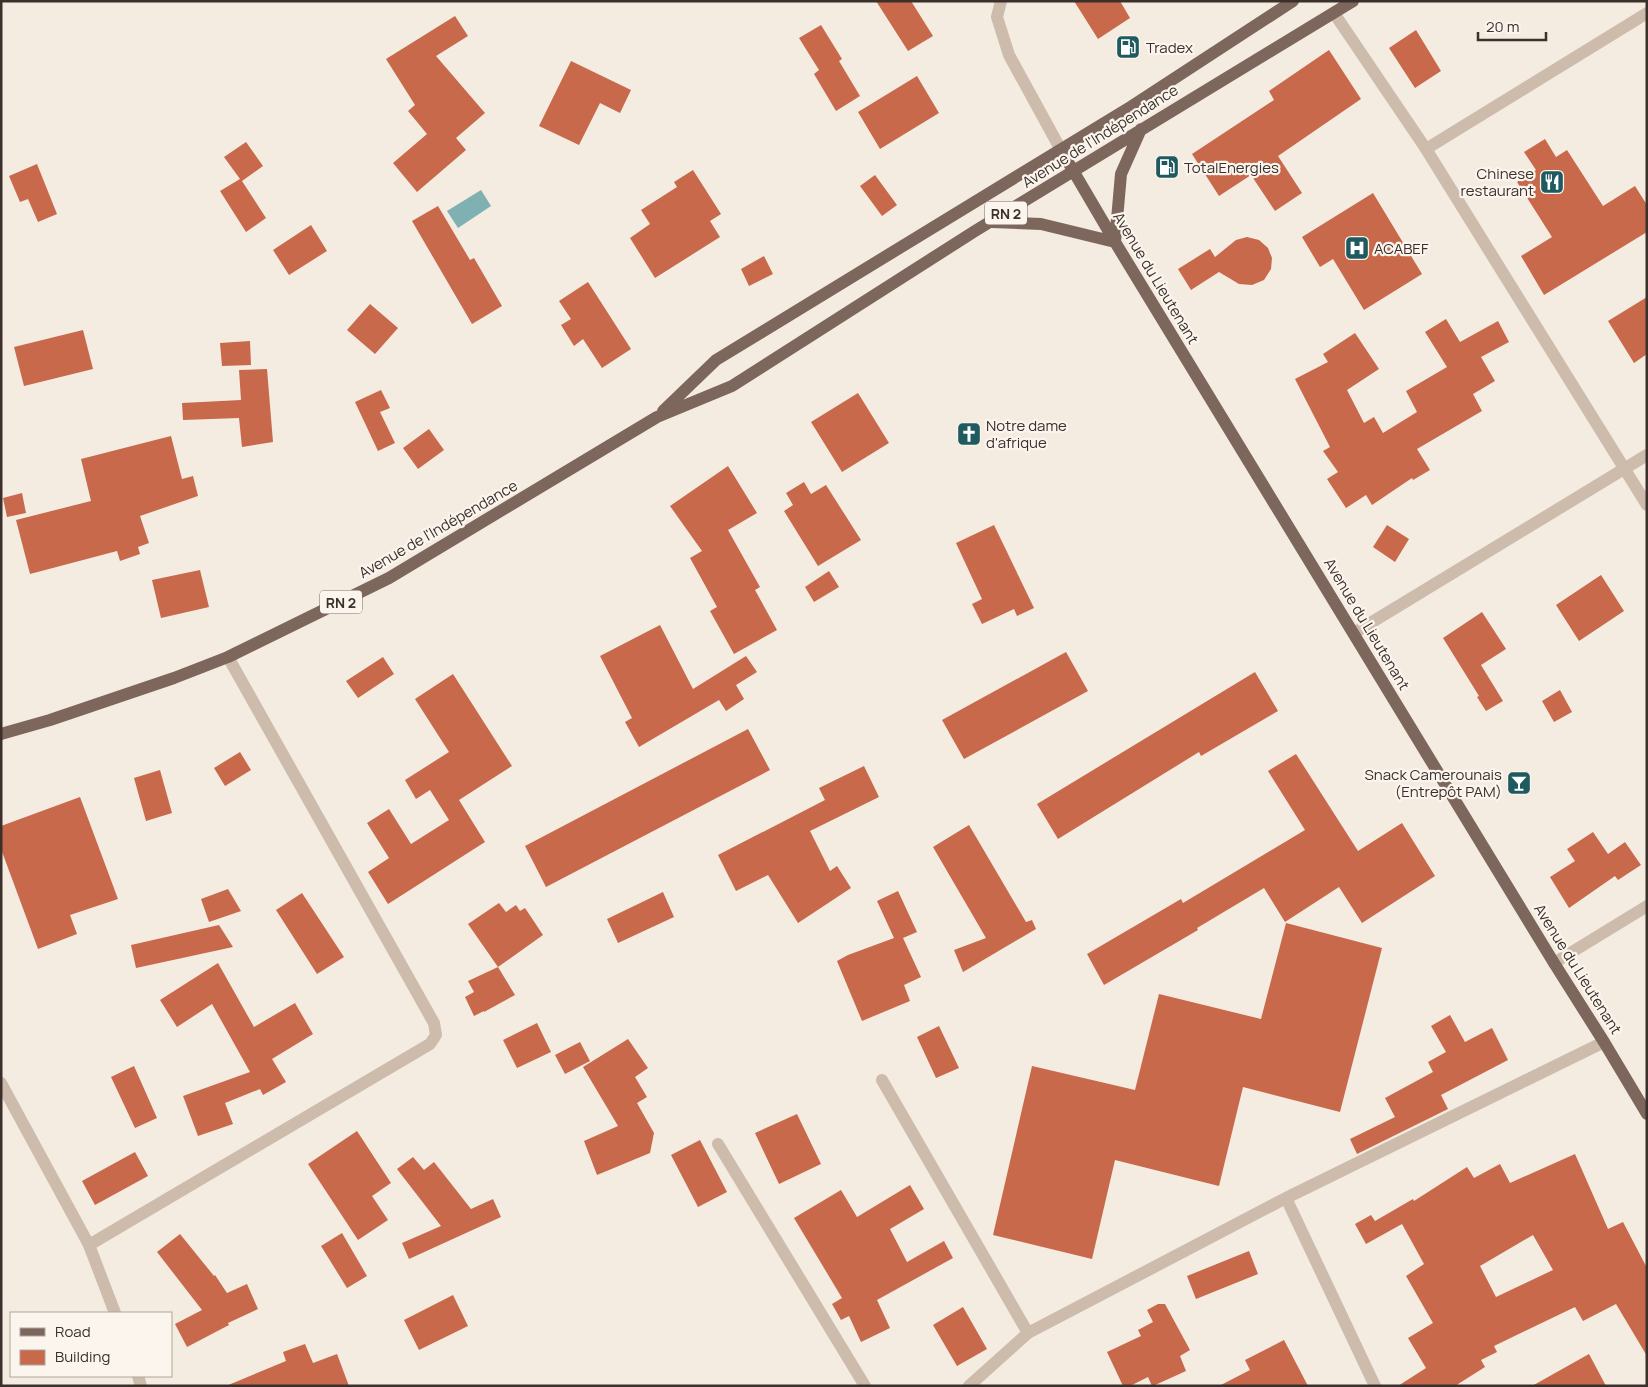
<svg xmlns="http://www.w3.org/2000/svg" width="1648" height="1387" viewBox="0 0 1648 1387" font-family="Manrope,sans-serif">
	<style>
		.water { fill: #7fb0b2 }
		.building { fill: #c8694b; fill-rule: evenodd }
		.lines { fill: none; stroke-linecap: round; stroke-linejoin: round }
		.minor { stroke: #cdbbac; stroke-width: 12 }
		.major { stroke: #7d675c; stroke-width: 12 }
		.labels { text-anchor: middle; dominant-baseline: central; stroke-width: 4.5; stroke-linejoin: round; paint-order: stroke }
		.shield { fill: #fbf5ee; stroke: #756b66; stroke-width: 1 }
		.shield-label { font-size: 14px; font-weight: bold; fill: #3b302b }
		.poi-label { font-size: 15px; fill: #3b302b; stroke: #fbf5ee; text-anchor: start }
		.street-label { font-size: 15px; fill: #3b302b; stroke: #fbf5ee }
	</style>
	<rect width="100%" height="100%" fill="#f4ebe1"/>
	<!-- water -->
	<path class="water" d="M481,190L491,206L458,228L447,211Z"/>
	<!-- building -->
	<path class="building" d="M876,1H911L933,36L908,51Z
		M1074,1H1120L1130,18L1098,39Z
		M455,16L468,36L436,56L485,113L456,138L466,150L417,192L393,163L427,134L408,111L415,105L386,59Z
		M821,25L842,59L839,61L860,96L836,111L814,74L819,70L799,38Z
		M1416,30L1441,71L1415,88L1389,48Z
		M1329,50L1361,99L1278,156L1302,193L1275,211L1251,175L1219,196L1192,154L1274,100L1269,91Z
		M571,61L631,90L620,113L600,103L579,145L539,126Z
		M917,76L939,113L880,149L858,112Z
		M1545,139L1556,157L1567,150L1603,206L1635,186L1647,205V232L1544,295L1521,256L1552,237L1517,182L1536,170L1524,152Z
		M246,142L263,166L242,181L266,218L246,232L220,191L240,179L224,157Z
		M37,164L57,214L38,222L28,199L20,202L9,176Z
		M693,170L721,214L710,221L720,237L655,278L630,238L650,224L641,210L677,187L674,182Z
		M875,175L897,205L882,216L860,186Z
		M1373,193L1422,274L1364,310L1333,259L1320,267L1302,237Z
		M438,206L470,260L474,258L502,306L472,324L412,221Z
		M311,225L327,251L289,275L273,250Z
		M1247,237L1259,240L1268,248L1272,258L1271,269L1264,280L1252,285L1239,284L1219,272L1191,290L1178,269L1210,249L1215,257L1236,240Z
		M764,256L773,274L749,286L741,269Z
		M588,282L631,349L602,368L583,339L574,346L561,325L571,319L559,301Z
		M1647,297V354L1634,363L1608,321Z
		M370,304L398,328L375,354L347,330Z
		M1446,319L1460,342L1498,321L1509,342L1481,357L1495,381L1473,394L1482,411L1417,449L1430,470L1413,480L1412,478L1372,505L1366,495L1346,508L1327,479L1338,472L1323,451L1330,447L1295,379L1328,362L1323,354L1355,333L1379,369L1347,390L1364,423L1374,417L1383,433L1417,412L1406,391L1447,367L1425,332Z
		M83,330L93,369L24,386L14,347Z
		M250,341L251,365L222,366L220,343Z
		M267,369L273,442L242,447L239,418L183,420L182,403L241,400L239,370Z
		M381,390L390,408L380,412L395,443L378,451L355,402Z
		M858,393L889,443L842,472L811,422Z
		M429,429L444,450L418,469L403,448Z
		M171,436L182,479L193,476L198,496L140,516L149,543L138,547L140,554L120,561L117,551L30,574L16,520L91,501L81,459Z
		M728,466L757,513L728,530L760,587L755,590L777,630L734,654L710,611L717,607L690,558L702,551L670,506Z
		M804,482L811,494L826,485L861,540L818,566L784,511L793,505L786,493Z
		M22,493L26,513L7,517L3,498Z
		M994,525L1034,608L1017,616L1014,609L982,624L972,604L982,599L956,543Z
		M1387,525L1409,539L1395,562L1373,547Z
		M200,570L209,607L161,618L152,580Z
		M829,571L839,587L814,602L805,587Z
		M1601,575L1624,611L1579,641L1556,605Z
		M1482,612L1506,649L1481,665L1503,701L1486,711L1477,697L1479,696L1443,638Z
		M660,625L693,689L746,656L757,672L736,685L744,699L726,711L719,700L639,747L625,722L632,718L600,656Z
		M1066,652L1088,691L964,759L942,720Z
		M383,657L394,674L358,698L346,681Z
		M1255,672L1278,711L1201,756L1199,752L1058,839L1037,804Z
		M453,674L512,766L459,800L485,842L388,904L368,872L389,858L367,823L389,809L411,844L449,820L430,790L416,799L405,780L449,752L415,699Z
		M1560,690L1572,712L1554,722L1542,701Z
		M748,729L770,770L546,887L525,846Z
		M240,752L251,770L225,786L214,768Z
		M1296,754L1358,851L1402,823L1435,876L1362,923L1339,887L1285,922L1264,888L1197,928L1198,930L1104,985L1087,954L1181,899L1183,903L1305,830L1268,771Z
		M864,766L879,797L810,831L830,871L837,866L851,888L798,923L768,875L736,891L718,855L825,800L819,788Z
		M160,770L172,813L146,821L134,778Z
		M80,797L118,899L70,915L77,934L38,949L1,849V826Z
		M969,825L1026,922L1032,920L1036,929L963,972L954,950L986,938L933,847Z
		M1593,832L1608,854L1625,842L1641,865L1618,880L1615,876L1569,908L1550,877L1575,861L1567,849Z
		M228,889L241,911L209,922L201,899Z
		M898,891L917,932L903,938L921,977L904,985L910,1001L862,1021L837,961L848,955L894,938L877,901Z
		M663,892L674,917L618,943L607,919Z
		M302,893L344,957L317,974L276,910Z
		M499,903L506,912L516,905L520,911L525,908L543,935L498,967L468,924Z
		M1286,923L1382,948L1340,1112L1243,1087L1219,1186L1115,1160L1092,1259L993,1235L1032,1066L1135,1090L1159,994L1261,1019Z
		M219,925L233,947L136,968L131,945Z
		M218,963L254,1027L295,1003L313,1034L272,1059L286,1082L263,1095L260,1089L225,1103L233,1124L198,1136L183,1096L250,1072L212,1004L177,1027L160,1000Z
		M498,967L515,995L484,1012V1011L474,1016L465,997L474,992L468,981Z
		M1450,1015L1465,1042L1492,1028L1508,1060L1441,1095L1448,1109L1357,1154L1350,1139L1395,1117L1385,1098L1433,1072L1428,1062L1446,1052L1431,1026Z
		M537,1023L551,1052L517,1068L503,1040Z
		M939,1026L959,1068L936,1078L917,1037Z
		M628,1039L648,1068L635,1077L647,1097L637,1103L654,1133L650,1153L597,1175L584,1141L618,1126L583,1067Z
		M580,1042L590,1061L565,1074L555,1055Z
		M134,1066L157,1118L135,1128L111,1077Z
		M797,1114L821,1164L779,1184L755,1133Z
		M357,1131L391,1183L372,1196L388,1220L358,1240L308,1164Z
		M700,1140L727,1192L698,1207L671,1155Z
		M135,1152L148,1176L95,1205L82,1181Z
		M1575,1154L1608,1229L1623,1222L1647,1268V1356L1616,1304L1583,1321L1575,1307L1494,1346L1497,1352L1481,1360L1485,1367L1455,1386H1398L1426,1368L1408,1338L1433,1323L1406,1276L1424,1264L1402,1224L1366,1244L1355,1224L1371,1215L1375,1221L1413,1199L1414,1201L1467,1167L1474,1178L1500,1164L1510,1183ZM1533,1235L1553,1270L1496,1297L1480,1266Z
		M413,1157L424,1170L434,1162L471,1209L493,1199L501,1217L409,1259L402,1243L441,1226L397,1169Z
		M910,1185L924,1209L890,1229L907,1262L944,1241L953,1258L877,1300L890,1328L861,1342L849,1316L841,1320L832,1304L842,1298L794,1218L841,1190L857,1217Z
		M342,1233L367,1276L347,1288L321,1246Z
		M180,1234L214,1276L215,1275L227,1293L247,1284L258,1309L228,1323L229,1325L187,1347L175,1324L202,1310L157,1252Z
		M1249,1251L1258,1274L1196,1299L1187,1276Z
		M453,1295L468,1326L419,1350L404,1320Z
		M1158,1304H1165L1190,1350L1180,1356L1186,1371L1153,1386H1152L1148,1377L1130,1386H1123L1107,1352L1141,1336L1138,1330L1153,1322L1147,1310Z
		M963,1307L987,1349L957,1366L933,1325Z
		M1284,1340L1308,1386H1219L1250,1370L1245,1360Z
		M305,1344L313,1363L337,1354L349,1386H226L286,1361L283,1352Z
		M1589,1354L1606,1386H1532Z"/>
	<g class="lines">
		<!-- minor -->
		<path class="minor" d="M1001,1L997,17L1009,55L1061,150
			M1334,13L1426,149L1647,505
			M1426,149L1647,13
			M1354,633L1647,455
			M1554,963L1647,906
			M882,1080L1028,1333
			M1,1083L89,1245L115,1313
			M718,1144L865,1386
			M1286,1198L1375,1386
			M89,1245L430,1044L436,1035L434,1023L228,657
			M138,1376L141,1386
			M969,1386L1028,1333L1286,1198L1604,1042"/>
		<!-- major -->
		<path class="major" d="M1061,150L1115,242L1554,963L1604,1042L1647,1114
			M992,222L1041,224L1115,242L1121,174L1141,129
			M663,411L716,360L1132,106L1293,1
			M1,734L50,720L174,678L228,657L389,578L657,417L732,386L975,231L1353,1"/>
	</g>
	<!-- icons -->
	<defs>
		<symbol id="fuel-square" viewBox="-11 -11 22 22"><rect x="-9" y="-9" width="18" height="18" rx="4" fill="#1f5a5e" stroke="#fbf5ee"/><path d="M-5.5-6h7V0h2V4h1.3V-2.5L3-4.5l.8-.8L6-3V5H2.5V1h-1V6h-7ZM-4.2-4.7v3.2H.2V-4.7Z" fill="#fff"/></symbol>
		<symbol id="restaurant-square" viewBox="-11 -11 22 22"><rect x="-9" y="-9" width="18" height="18" rx="4" fill="#1f5a5e" stroke="#fbf5ee"/><path d="M-5-6h1v4h1v-4h1v4h1v-4h1v5L-1.5 .5V6h-2V.5L-5-1ZM5-6V6H3V1.5H1.5Q1.5-4 5-6Z" fill="#fff"/></symbol>
		<symbol id="hospital-square" viewBox="-11 -11 22 22"><rect x="-9" y="-9" width="18" height="18" rx="4" fill="#1f5a5e" stroke="#fbf5ee"/><path d="M-5-5h3v3.5h4V-5h3V5h-3V1.5h-4V5h-3Z" fill="#fff"/></symbol>
		<symbol id="church-square" viewBox="-11 -11 22 22"><rect x="-9" y="-9" width="18" height="18" rx="4" fill="#1f5a5e" stroke="#fbf5ee"/><path d="M-1.2-6h2.4v3.5h3.3v2.4h-3.3V6h-2.4V-.1h-3.3v-2.4h3.3Z" fill="#fff"/></symbol>
		<symbol id="bar-square" viewBox="-11 -11 22 22"><rect x="-9" y="-9" width="18" height="18" rx="4" fill="#1f5a5e" stroke="#fbf5ee"/><path d="M-6-5H6L.8 .8V4.5H3.5V6h-7V4.5H-.8V.8Z" fill="#fff"/></symbol>
	</defs>
	<g fill-rule="evenodd">
		<use href="#fuel-square" x="1114" y="33" width="28" height="28"/>
		<use href="#fuel-square" x="1153" y="153" width="28" height="28"/>
		<use href="#restaurant-square" x="1538" y="168" width="28" height="28"/>
		<use href="#hospital-square" x="1343" y="234" width="28" height="28"/>
		<use href="#church-square" x="955" y="420" width="28" height="28"/>
		<use href="#bar-square" x="1505" y="769" width="28" height="28"/>
	</g>
	<g class="labels">
		<!-- shield labels -->
		<g class="shield">
			<rect x="985" y="201.5" width="42" height="23" rx="4"/>
			<rect x="320" y="590.5" width="42" height="23" rx="4"/>
		</g>
		<g class="shield-label">
			<text x="1006" y="213">RN 2</text>
			<text x="341" y="602">RN 2</text>
		</g>
		<!-- poi labels -->
		<g class="poi-label">
			<text x="1146" y="47">Tradex</text>
			<text x="1184" y="167">TotalEnergies</text>
			<text x="1534" y="173" text-anchor="end">Chinese<tspan x="1534" dy="17">restaurant</tspan></text>
			<text x="1374" y="248">ACABEF</text>
			<text x="986" y="425">Notre dame<tspan x="986" dy="17">d'afrique</tspan></text>
			<text x="1502" y="774" text-anchor="end">Snack Camerounais<tspan x="1502" dy="17">(Entrepôt PAM)</tspan></text>
		</g>
		<!-- street labels -->
		<g class="street-label">
			<text transform="translate(1100 136) rotate(-32)">Avenue de l'Indépendance</text>
			<text transform="translate(1156 278) rotate(59)">Avenue du Lieutenant</text>
			<text transform="translate(438 529) rotate(-30)">Avenue de l'Indépendance</text>
			<text transform="translate(1367 624) rotate(59)">Avenue du Lieutenant</text>
			<text transform="translate(1578 969) rotate(58)">Avenue du Lieutenant</text>
		</g>
	</g>
	<!-- border -->
	<rect width="1648" height="1387" fill="none" stroke="#3b302b" stroke-width="5"/>
	<!-- legend -->
	<rect x="10" y="1312" width="162" height="65" fill="#fbf5ee" stroke="#aea6a0"/>
	<rect x="20" y="1328" width="25" height="8" fill="#7d675c" stroke="#aea6a0"/>
	<text x="55" y="1337" font-size="15" fill="#3b302b">Road</text>
	<rect x="20" y="1350" width="25" height="15" fill="#c8694b" stroke="#aea6a0"/>
	<text x="55" y="1362" font-size="15" fill="#3b302b">Building</text>
	<!-- scale -->
	<path d="M1478 32v8h68v-8" fill="none" stroke="#3b302b" stroke-width="2.5"/>
	<text x="1486" y="32" font-size="15" fill="#3b302b" stroke="#fbf5ee" stroke-width="4" paint-order="stroke">20 m</text>
</svg>
